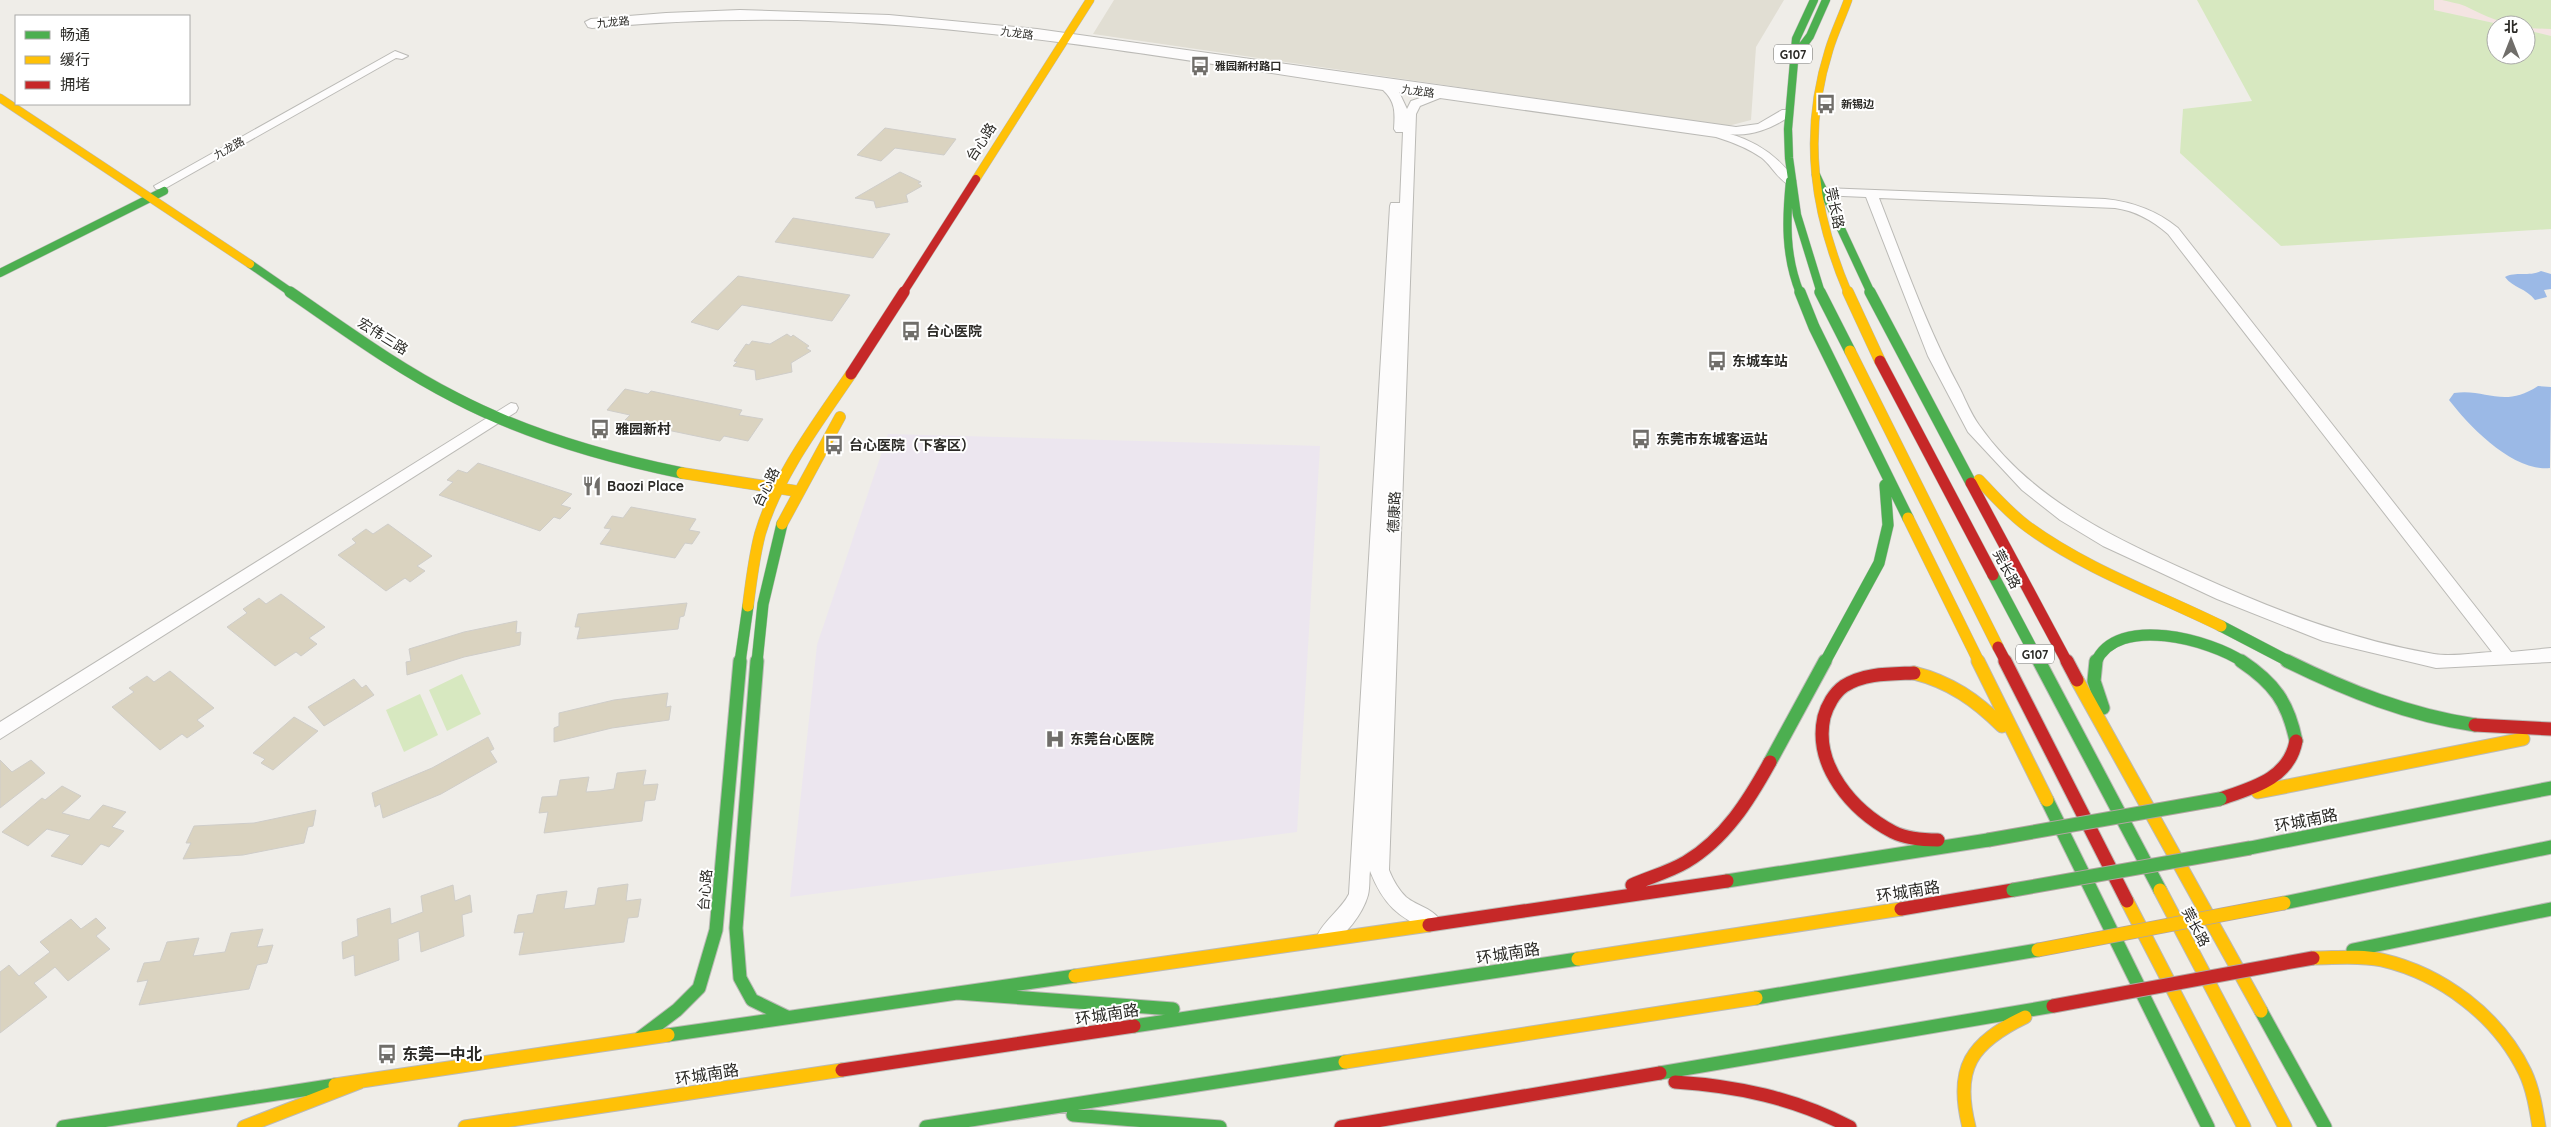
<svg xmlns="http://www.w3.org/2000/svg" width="2551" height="1127" viewBox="0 0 2551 1127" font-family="Quicksand,'Noto Sans SC',sans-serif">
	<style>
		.built { fill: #e1ded3 }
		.education { fill: #f4e4e2 }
		.medical { fill: #ece6ef }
		.green { fill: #d7e8c0 }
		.water { fill: #9bb9e6 }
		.building { fill: #dad3c0; stroke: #cfcdc9 }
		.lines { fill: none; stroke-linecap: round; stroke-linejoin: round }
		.street-casing { stroke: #bbbab6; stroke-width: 2 }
		.fast-far2-casing { stroke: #bbbab6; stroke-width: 9 }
		.fast-far1-casing { stroke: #bbbab6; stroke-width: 12 }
		.fast-casing { stroke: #bbbab6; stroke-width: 15 }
		.slow-far2-casing { stroke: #bbbab6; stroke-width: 9 }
		.slow-far1-casing { stroke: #bbbab6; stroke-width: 12 }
		.slow-casing { stroke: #bbbab6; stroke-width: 15 }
		.jam-far2-casing { stroke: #bbbab6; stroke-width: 9 }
		.jam-far1-casing { stroke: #bbbab6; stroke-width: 12 }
		.jam-casing { stroke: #bbbab6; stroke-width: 15 }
		.street { fill: #fdfcfc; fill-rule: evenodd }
		.fast-far2 { stroke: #4caf50; stroke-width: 8 }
		.fast-far1 { stroke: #4caf50; stroke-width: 11 }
		.fast { stroke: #4caf50; stroke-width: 13 }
		.slow-far2 { stroke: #ffc107; stroke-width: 8 }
		.slow-far1 { stroke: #ffc107; stroke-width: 11 }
		.slow { stroke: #ffc107; stroke-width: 13 }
		.jam-far2 { stroke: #c62828; stroke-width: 8 }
		.jam-far1 { stroke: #c62828; stroke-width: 11 }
		.jam { stroke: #c62828; stroke-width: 13 }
		.fast-bridge-casing { stroke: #b1a5a2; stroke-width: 15; stroke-linecap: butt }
		.slow-bridge-casing { stroke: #b1a5a2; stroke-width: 15; stroke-linecap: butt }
		.jam-bridge-casing { stroke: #b1a5a2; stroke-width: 15; stroke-linecap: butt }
		.fast-bridge { stroke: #4caf50; stroke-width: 13 }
		.slow-bridge { stroke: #ffc107; stroke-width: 13 }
		.jam-bridge { stroke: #c62828; stroke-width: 13 }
		.labels { text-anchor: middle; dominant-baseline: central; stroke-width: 4; stroke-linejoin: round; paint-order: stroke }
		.far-street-label { font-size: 11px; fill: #2b2a26; stroke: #fff }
		.far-poi-label { font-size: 11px; font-weight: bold; fill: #2b2a26; stroke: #fff; text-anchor: start }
		.shield { fill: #fff; stroke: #6b6a67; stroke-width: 1 }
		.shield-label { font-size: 12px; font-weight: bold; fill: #2b2a26 }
		.street-label { font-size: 14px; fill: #2b2a26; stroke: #fff }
		.poi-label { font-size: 14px; font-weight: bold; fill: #2b2a26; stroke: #fff; text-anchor: start }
		.near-street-label { font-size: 16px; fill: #2b2a26; stroke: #fff }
		.near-poi-label { font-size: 16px; font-weight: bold; fill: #2b2a26; stroke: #fff; text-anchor: start }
	</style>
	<rect width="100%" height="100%" fill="#efede8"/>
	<!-- built -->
	<path class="built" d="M1114,0H1784L1756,47L1751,120L1728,126L1093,34Z"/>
	<!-- education -->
	<path class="education" d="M2434,0H2551V36L2526,30V25H2503L2433,10Z"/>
	<!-- medical -->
	<path class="medical" d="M888,434L1320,446L1297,832L790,897L817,645Z"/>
	<!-- green -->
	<path class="green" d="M2197,0H2434V10L2503,25H2496V55H2526V30L2551,36V229L2281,246L2180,153L2183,109L2252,101Z
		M2442,0H2551V29L2526,28V25C2502,25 2486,16 2465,6C2458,3 2449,2 2442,0Z
		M462,674L481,714L447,731L429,690Z
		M420,694L438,735L404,752L386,710Z"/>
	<!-- water -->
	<path class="water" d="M2541,271L2551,274V289L2544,290L2547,297L2535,300C2526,288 2513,288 2505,277C2515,271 2529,277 2541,271Z
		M2538,386L2551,387L2550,468C2513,472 2470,427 2449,400L2454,393C2486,388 2503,409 2538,386Z"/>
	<!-- building -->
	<path class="building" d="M885,128L956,139L944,155L895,148L881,161L857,155Z
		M900,172L921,182L918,183L922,186L906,195L908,202L876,208L874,201L855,198Z
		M793,218L890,234L873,258L775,242Z
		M738,276L850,295L832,321L742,305L718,330L691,322Z
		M787,334L791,337L793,335L809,346L806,348L811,351L791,363L792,372L756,380L755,370L733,366L737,362L734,361L746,344L749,345L752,341L770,344Z
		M625,389L648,394L651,391L742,410L739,415L763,419L748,441L724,436L720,441L672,431L625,420L630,415L607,410Z
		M478,463L572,494L561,505L571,508L560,519L554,517L540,531L439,495L453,482L447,480L458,470L467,473Z
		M631,507L696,519L689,530L700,532L692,544L685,543L675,558L600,544L611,529L604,528L612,516L623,518Z
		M388,524L432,556L417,566L425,571L410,582L405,578L386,591L338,555L356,543L352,539L366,529L373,534Z
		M281,594L325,627L309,638L317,644L301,656L296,652L275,666L227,627L247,613L243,609L259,598L266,604Z
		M687,603L684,616L680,617L678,629L577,639L580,627H575L578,614Z
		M517,621L516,633L521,632L520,645L464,657L407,675L406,662L411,661L409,649L464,632Z
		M170,671L214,708L197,720L204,726L187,738L182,734L160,750L112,707L134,692L129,688L147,676L154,682Z
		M354,679L362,688L366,685L374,695L324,726L308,707Z
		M668,693L666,707L671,706L669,720L612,728L554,742V728L559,726V713L614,700Z
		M294,717L318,731L273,770L261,763L265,759L253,753Z
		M488,737L494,749L490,751L497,762L441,794L383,818L380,804L375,807L372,793L432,768Z
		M0,760L12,772L31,760L45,773L0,808Z
		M646,770L643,785L658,784L655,800L645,801L642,821L544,833L548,812L539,813L542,797L557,796L560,780L589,777L586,792L600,791L614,789L617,773Z
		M62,786L81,796L62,813L89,820L103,805L126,812L112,827L124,831L109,847L101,844L82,865L51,856L70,835L47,829L28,846L2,832L42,798L45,800Z
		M316,810L313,826L308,827L304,843L243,855L183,859L191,843H186L194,826L254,823Z
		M628,884L626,901L641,899L638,917L628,918L624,942L519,955L524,932L514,933L518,915L533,913L537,895L567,891L564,909L579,907L595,905L598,888Z
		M453,885L455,901L470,895L472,912L462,915L464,936L421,952L419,931L398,939L399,960L355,976L354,955L343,959L342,942L358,936L357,919L390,908L391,924L423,912L421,896Z
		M96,918L106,928L96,936L110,949L68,981L55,967L45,975L34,983L47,997L0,1033V972L9,965L19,976L50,952L40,942L71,919L81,929Z
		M263,929L257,947L273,945L267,963L257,965L249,989L139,1005L148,980L137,982L144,963L160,961L167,942L199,938L193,956L225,952L231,933Z"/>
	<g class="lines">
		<defs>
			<path id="street" d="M740,10L889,15L1037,29L1736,127L1758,124L1782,110H1790V116C1773,128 1751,137 1730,134C1758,142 1779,157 1796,181L1790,185C1780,182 1771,165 1762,158C1748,148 1732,142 1716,137L1440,98L1420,106L1416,114L1389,870C1393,880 1398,889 1406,897C1417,906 1435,909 1441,922L1438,928L1431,931C1398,918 1383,904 1370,871C1369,878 1370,887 1368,895C1363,913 1345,938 1327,945L1320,943L1317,936C1324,920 1341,910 1349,894L1390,206L1391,203H1400L1403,132H1396L1394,129C1395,113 1396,102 1383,90C1199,63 1014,29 828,21C749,18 671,21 592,28L588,27L585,22L591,19L666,13ZM1399,92L1426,96L1411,101L1407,109Z
				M395,51L408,56L402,59L396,58L164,189H156L154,186Z
				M1824,188L2105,199C2133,202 2156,210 2178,228L2511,652L2551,648V662L2436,668L2323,641L2217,599L2155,570L2103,546L2060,520L2022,490L1968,432L1928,356L1866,197L1820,195L1818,192ZM1879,198L2115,208C2136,211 2152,220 2168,234L2492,652C2474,653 2452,657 2434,654C2352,640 2274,610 2199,576C2118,540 2032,501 1979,425C1971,414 1966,401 1960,389C1927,328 1904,262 1879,198Z
				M511,403L516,404L518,408L516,412L0,739V722Z"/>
			<path id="fast-far2" d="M1814,0L1796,39L1788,129L1789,158L1797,215L1821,293
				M1792,60L1810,36L1826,0
				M1816,175L1871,293
				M1790,181C1786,220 1785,256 1800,293
				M250,264L292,293
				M0,273L164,191"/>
			<path id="fast-far1" d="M290,292C344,329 397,368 456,398C527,435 604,457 682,473
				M1800,292L1814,327L1908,518
				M1820,292L1850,351
				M1870,292L1971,483
				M1993,575L2039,662
				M2221,626L2290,662
				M740,662L748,606
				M757,662L763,604L782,524
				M1825,662L1879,563L1888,525L1885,485
				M2096,662C2117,614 2211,640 2243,662"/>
			<path id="fast" d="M757,661L736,928L740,978L752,1000L787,1017
				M2039,661L2160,890
				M2096,661L2094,681L2103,708
				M2241,661C2274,683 2288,702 2296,741
				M2287,661C2348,691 2408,715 2475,725
				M1770,762L1825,661
				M2047,800L2208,1127
				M2250,848L2551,788
				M1727,881L1988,840
				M2284,903L2551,847
				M2353,950L2551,909
				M957,993L1173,1009
				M1756,998L2038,950
				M2261,1011L2325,1127
				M1134,1026L1578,959
				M668,1035L1075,976
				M640,1038L677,1010L699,988L716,930L740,661
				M1660,1073L2053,1006
				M1073,1115L1220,1127
				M63,1127L335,1085
				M926,1127L1345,1062"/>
			<path id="slow-far2" d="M1848,0C1842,17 1834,33 1829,50C1802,135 1814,213 1848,293
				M0,98L250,264
				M976,179L1090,0"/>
			<path id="slow-far1" d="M1848,292L1880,361
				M1850,351L1998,647
				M682,473L796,491
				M1979,480C1995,497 2010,514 2028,527C2087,570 2156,594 2221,626
				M1908,518L1979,662
				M782,524L840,417
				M748,606C751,582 754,557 760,534C777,476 817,424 851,374"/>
			<path id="slow" d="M1978,661L2047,800
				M1914,673C1950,682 1976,700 2002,726
				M2077,680L2261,1011
				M2258,792L2523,739
				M2160,890L2285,1127
				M2127,901L2244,1127
				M2313,958C2336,958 2359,955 2382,960C2442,974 2498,1016 2525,1072C2533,1089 2536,1108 2539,1127
				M1578,959L1901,909
				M1075,976L1429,925
				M1345,1062L1756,998
				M335,1085L668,1035
				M244,1127L360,1082
				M465,1127L842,1070
				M1969,1127C1954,1068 1971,1043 2025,1017"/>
			<path id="jam-far2" d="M903,293L976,179"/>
			<path id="jam-far1" d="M1880,361L1993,575
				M851,374L904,292
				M1971,483L2067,662
				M1998,647L2006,662"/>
			<path id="jam" d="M2005,661L2127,901
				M2067,661L2077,680
				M1914,673C1890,674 1865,673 1844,686C1834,693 1827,706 1824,717C1813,766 1853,811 1893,832C1907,839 1923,840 1938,840
				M2475,725L2551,729
				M2220,799C2252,788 2289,779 2296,741
				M1632,885C1650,877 1669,872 1686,862C1725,839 1749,800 1770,762
				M1901,909L2013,890
				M1429,925L1727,881
				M842,1070L1134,1026
				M1675,1082C1737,1086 1794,1098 1850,1127
				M1341,1127L1660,1073"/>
		</defs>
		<!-- street casing -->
		<use href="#street" class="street-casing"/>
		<!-- fast-far2 casing -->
		<use href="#fast-far2" class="fast-far2-casing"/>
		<!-- fast-far1 casing -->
		<use href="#fast-far1" class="fast-far1-casing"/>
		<!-- fast casing -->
		<use href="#fast" class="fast-casing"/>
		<!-- slow-far2 casing -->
		<use href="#slow-far2" class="slow-far2-casing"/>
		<!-- slow-far1 casing -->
		<use href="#slow-far1" class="slow-far1-casing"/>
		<!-- slow casing -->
		<use href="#slow" class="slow-casing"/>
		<!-- jam-far2 casing -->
		<use href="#jam-far2" class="jam-far2-casing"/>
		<!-- jam-far1 casing -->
		<use href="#jam-far1" class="jam-far1-casing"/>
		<!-- jam casing -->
		<use href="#jam" class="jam-casing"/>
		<!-- street -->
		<use href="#street" class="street"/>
		<!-- fast-far2 -->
		<use href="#fast-far2" class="fast-far2"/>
		<!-- fast-far1 -->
		<use href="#fast-far1" class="fast-far1"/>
		<!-- fast -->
		<use href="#fast" class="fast"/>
		<!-- slow-far2 -->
		<use href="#slow-far2" class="slow-far2"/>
		<!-- slow-far1 -->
		<use href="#slow-far1" class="slow-far1"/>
		<!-- slow -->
		<use href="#slow" class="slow"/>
		<!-- jam-far2 -->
		<use href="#jam-far2" class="jam-far2"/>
		<!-- jam-far1 -->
		<use href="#jam-far1" class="jam-far1"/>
		<!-- jam -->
		<use href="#jam" class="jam"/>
		<defs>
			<path id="fast-bridge" d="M1988,840L2220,799
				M2013,890L2250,848"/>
			<path id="slow-bridge" d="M2038,950L2284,903"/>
			<path id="jam-bridge" d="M2053,1006L2313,958"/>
		</defs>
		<!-- fast-bridge casing -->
		<use href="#fast-bridge" class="fast-bridge-casing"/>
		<!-- slow-bridge casing -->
		<use href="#slow-bridge" class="slow-bridge-casing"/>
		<!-- jam-bridge casing -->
		<use href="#jam-bridge" class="jam-bridge-casing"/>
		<!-- fast-bridge -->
		<use href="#fast-bridge" class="fast-bridge"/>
		<!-- slow-bridge -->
		<use href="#slow-bridge" class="slow-bridge"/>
		<!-- jam-bridge -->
		<use href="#jam-bridge" class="jam-bridge"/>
	</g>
	<!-- icons -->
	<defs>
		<symbol id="bus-bare" viewBox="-9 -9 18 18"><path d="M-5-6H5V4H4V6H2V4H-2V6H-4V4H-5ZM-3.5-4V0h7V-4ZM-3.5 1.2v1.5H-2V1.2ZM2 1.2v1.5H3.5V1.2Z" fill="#706e6a" stroke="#fff" stroke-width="2.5" paint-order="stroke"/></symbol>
		<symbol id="restaurant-bare" viewBox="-9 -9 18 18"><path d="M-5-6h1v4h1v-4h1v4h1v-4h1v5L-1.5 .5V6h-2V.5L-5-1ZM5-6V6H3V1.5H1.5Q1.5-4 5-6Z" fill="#706e6a" stroke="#fff" stroke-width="2.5" paint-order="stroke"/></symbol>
		<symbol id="hospital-bare" viewBox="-9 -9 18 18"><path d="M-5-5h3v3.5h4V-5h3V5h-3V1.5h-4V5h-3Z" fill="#706e6a" stroke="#fff" stroke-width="2.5" paint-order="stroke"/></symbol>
	</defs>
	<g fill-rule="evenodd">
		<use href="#bus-bare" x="1186" y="52" width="28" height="28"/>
		<use href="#bus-bare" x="1812" y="90" width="28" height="28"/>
		<use href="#bus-bare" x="897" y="317" width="28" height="28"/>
		<use href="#bus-bare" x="1703" y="347" width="28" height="28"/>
		<use href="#bus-bare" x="586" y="415" width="28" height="28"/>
		<use href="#bus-bare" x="1627" y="425" width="28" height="28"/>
		<use href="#bus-bare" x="820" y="431" width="28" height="28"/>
		<use href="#restaurant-bare" x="578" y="472" width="28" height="28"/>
		<use href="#hospital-bare" x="1041" y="725" width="28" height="28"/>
		<use href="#bus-bare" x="373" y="1040" width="28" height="28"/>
	</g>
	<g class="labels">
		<!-- far-street labels -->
		<g class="far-street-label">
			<text transform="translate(613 22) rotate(-6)">九龙路</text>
			<text transform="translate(1017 33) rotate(8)">九龙路</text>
			<text transform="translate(1418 91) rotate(8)">九龙路</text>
			<text transform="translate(229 148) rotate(-29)">九龙路</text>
		</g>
		<!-- far-poi labels -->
		<g class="far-poi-label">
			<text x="1215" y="66">雅园新村路口</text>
			<text x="1841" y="104">新锡边</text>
		</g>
		<!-- shield labels -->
		<g class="shield">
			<rect x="1774" y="44.5" width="38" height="19" rx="4"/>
			<rect x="2016" y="644.5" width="38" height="19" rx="4"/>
		</g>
		<g class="shield-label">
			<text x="1793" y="54">G107</text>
			<text x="2035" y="654">G107</text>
		</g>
		<!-- street labels -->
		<g class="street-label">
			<text transform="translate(981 142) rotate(-57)">台心路</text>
			<text transform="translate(1835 208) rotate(78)">莞长路</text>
			<text transform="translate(383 336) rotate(32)">宏伟三路</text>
			<text transform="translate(766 487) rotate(-64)">台心路</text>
			<text transform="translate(1394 512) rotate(-87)">德康路</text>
			<text transform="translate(2007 569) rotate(62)">莞长路</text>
			<text transform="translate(705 890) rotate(-85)">台心路</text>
			<text transform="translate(2196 927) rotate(62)">莞长路</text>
		</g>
		<!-- poi labels -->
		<g class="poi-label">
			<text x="926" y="331">台心医院</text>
			<text x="1732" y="361">东城车站</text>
			<text x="615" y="429">雅园新村</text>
			<text x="1656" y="439">东莞市东城客运站</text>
			<text x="849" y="445">台心医院（下客区）</text>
			<text x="607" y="486">Baozi Place</text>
			<text x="1070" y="739">东莞台心医院</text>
		</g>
		<!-- near-street labels -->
		<g class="near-street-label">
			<text transform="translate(2306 820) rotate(-11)">环城南路</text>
			<text transform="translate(1908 891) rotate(-9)">环城南路</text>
			<text transform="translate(1508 953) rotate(-9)">环城南路</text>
			<text transform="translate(1107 1014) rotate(-9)">环城南路</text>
			<text transform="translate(707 1074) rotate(-9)">环城南路</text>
		</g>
		<!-- near-poi labels -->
		<g class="near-poi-label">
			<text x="402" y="1054">东莞一中北</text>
		</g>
	</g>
	<!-- legend -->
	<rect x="15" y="15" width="175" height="90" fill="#ffffff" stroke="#aaaaa8"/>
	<rect x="25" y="31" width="25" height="8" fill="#4caf50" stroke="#aaaaa8"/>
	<text x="60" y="40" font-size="15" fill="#2b2a26">畅通</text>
	<rect x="25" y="56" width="25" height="8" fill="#ffc107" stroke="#aaaaa8"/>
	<text x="60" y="65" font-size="15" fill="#2b2a26">缓行</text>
	<rect x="25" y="81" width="25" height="8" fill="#c62828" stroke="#aaaaa8"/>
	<text x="60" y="90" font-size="15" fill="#2b2a26">拥堵</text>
	<!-- north arrow -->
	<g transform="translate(2511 40)"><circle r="24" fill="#ffffff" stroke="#aaaaa8"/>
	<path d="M0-4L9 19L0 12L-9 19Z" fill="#706e6a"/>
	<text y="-8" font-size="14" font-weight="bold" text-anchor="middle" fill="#2b2a26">北</text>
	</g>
</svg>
